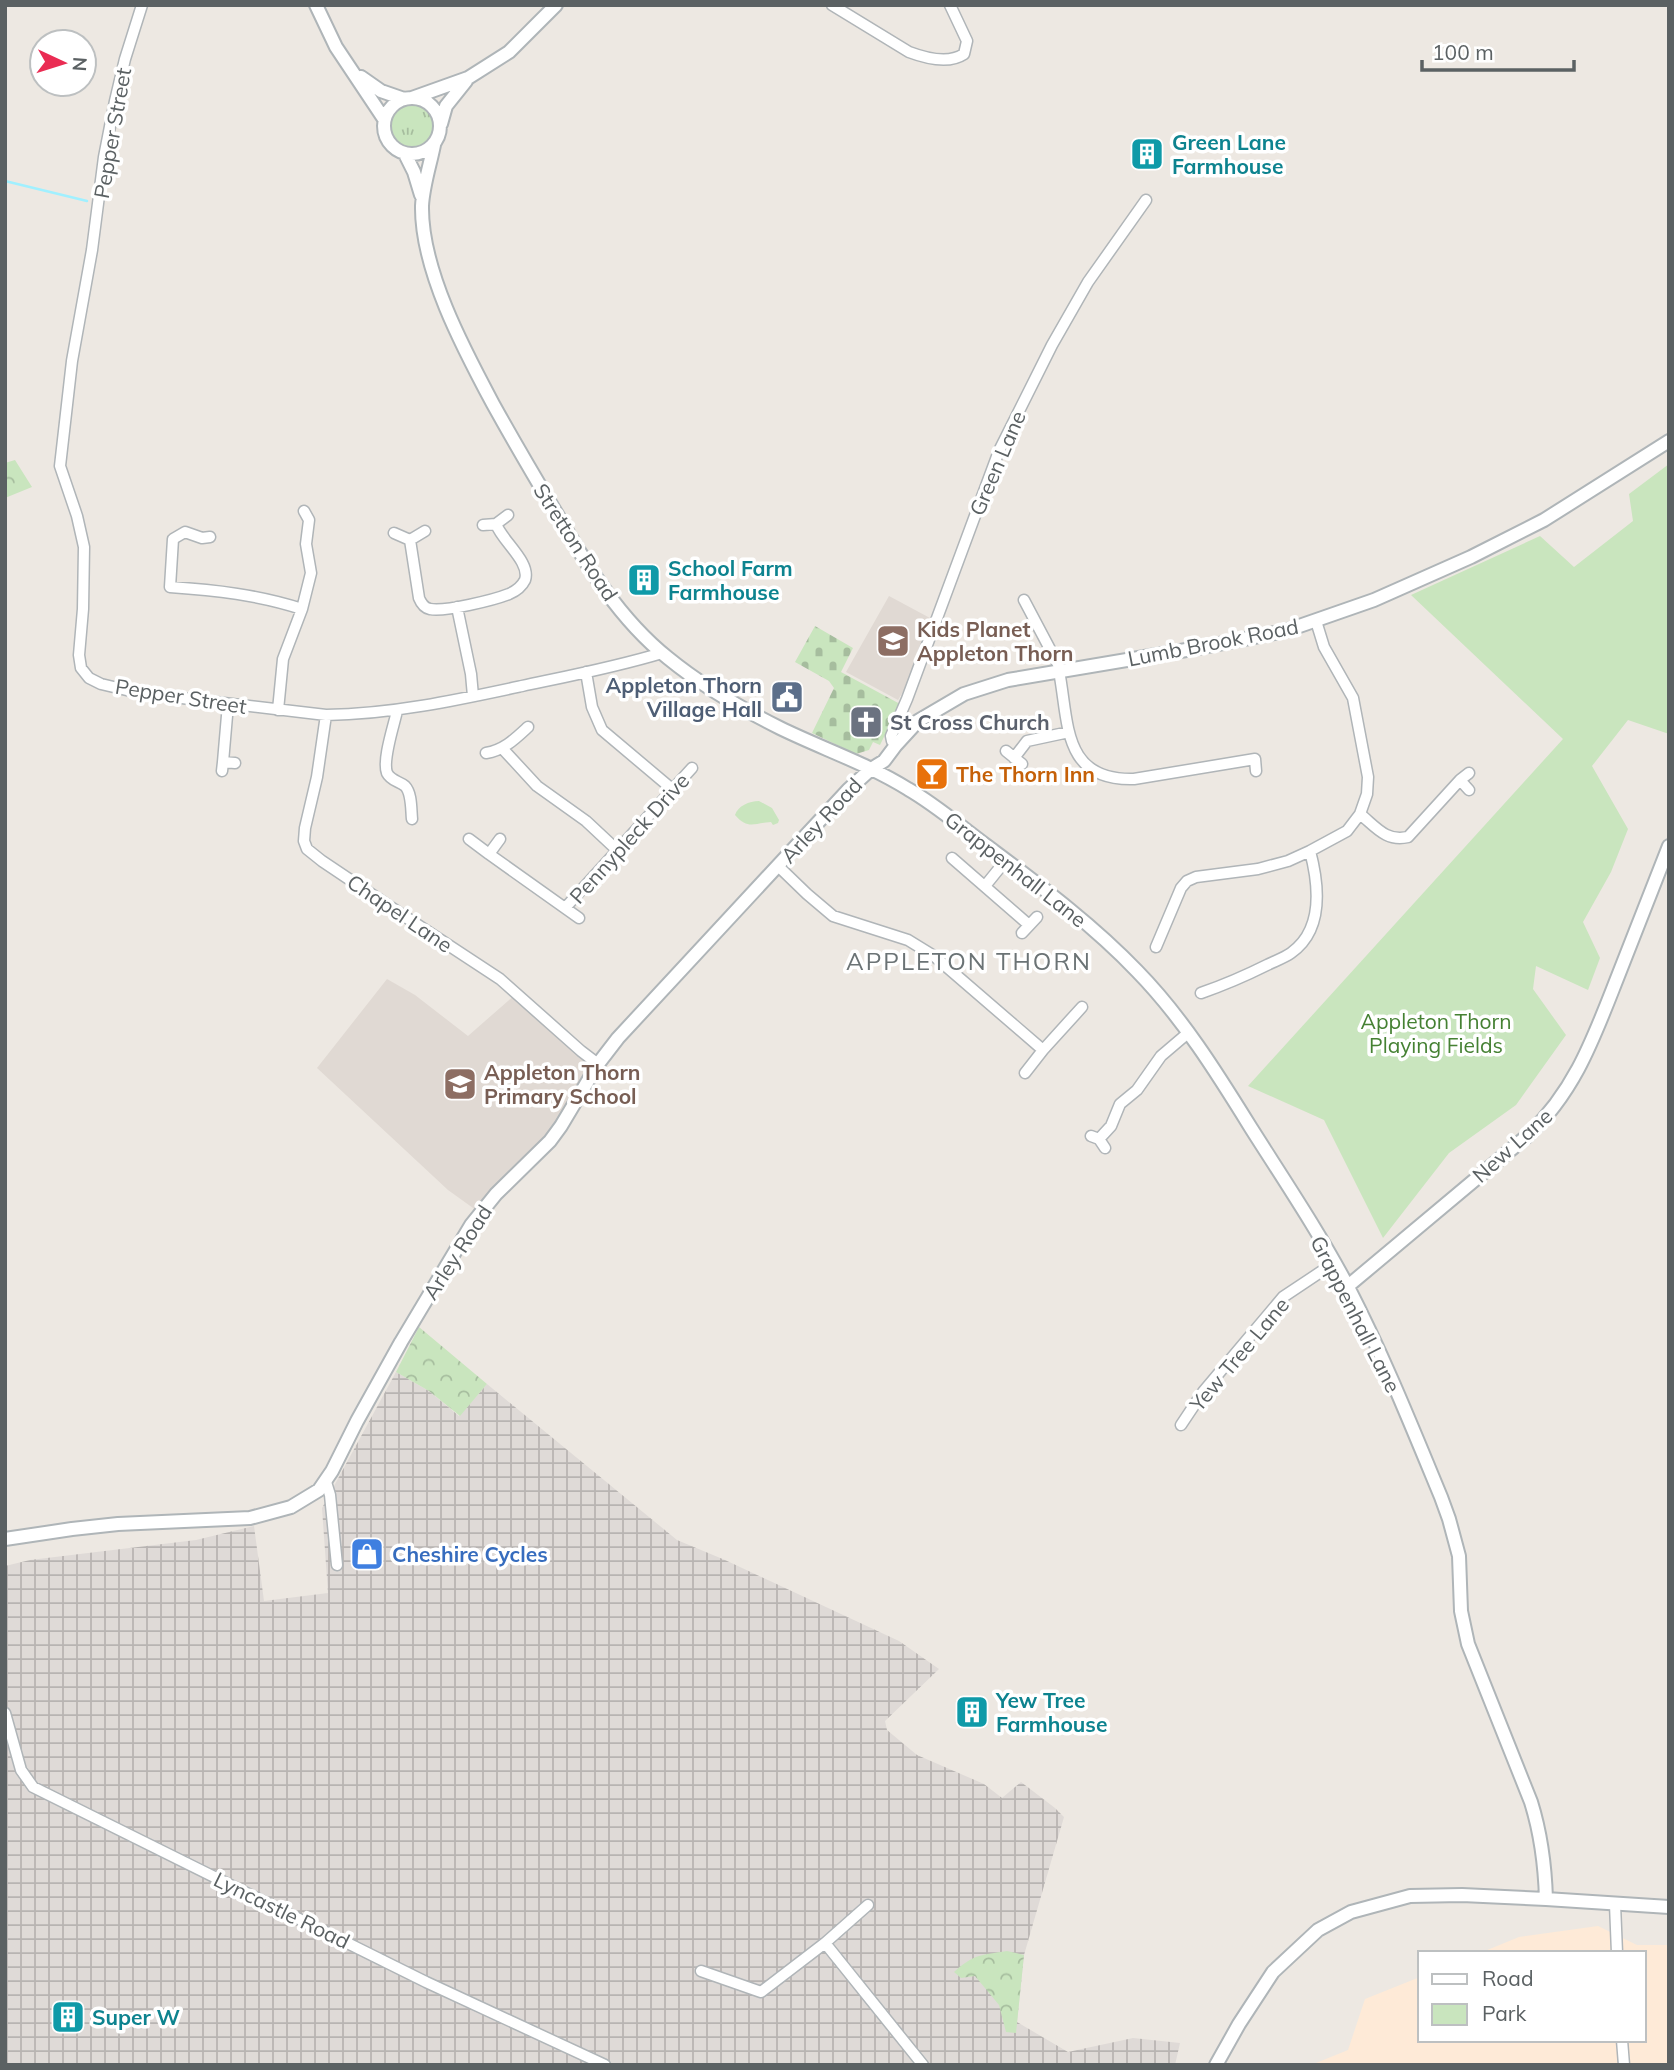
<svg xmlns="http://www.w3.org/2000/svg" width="1674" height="2070" viewBox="0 0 1674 2070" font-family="Mulish,sans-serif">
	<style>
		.commercial { fill: #feead7 }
		.industrial { fill: url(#industrial-grid) }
		.education { fill: #e0d9d3 }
		.grass { fill: url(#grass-tufts) }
		.forest { fill: url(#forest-crowns) }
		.cemetery { fill: url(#cemetery-stones) }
		.park { fill: #c9e5be }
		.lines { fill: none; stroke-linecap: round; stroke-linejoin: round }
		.stream { stroke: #a1f0ff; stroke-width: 2.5 }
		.street-casing { stroke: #b0b5b8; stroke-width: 13 }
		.secondary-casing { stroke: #afb5b8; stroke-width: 16 }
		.street { stroke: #fff; stroke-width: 10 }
		.secondary { stroke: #fff; stroke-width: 12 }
		.labels { text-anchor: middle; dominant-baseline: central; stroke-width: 7; stroke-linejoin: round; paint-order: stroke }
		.street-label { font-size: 21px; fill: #5b6163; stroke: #fff }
		.culture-label { font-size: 21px; font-weight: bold; fill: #0d838f; stroke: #fff; text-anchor: start }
		.education-label { font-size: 21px; font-weight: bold; fill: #785e54; stroke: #fff; text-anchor: start }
		.service-label { font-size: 21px; font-weight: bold; fill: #4e5e75; stroke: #fff; text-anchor: end }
		.worship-label { font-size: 21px; font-weight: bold; fill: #5b616d; stroke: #fff; text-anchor: start }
		.food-label { font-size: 21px; font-weight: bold; fill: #c56008; stroke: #fff; text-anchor: start }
		.park-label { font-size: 21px; fill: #458133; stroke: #fff }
		.shop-label { font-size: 21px; font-weight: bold; fill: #366cbe; stroke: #fff; text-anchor: start }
		.quarter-label { font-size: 24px; letter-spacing: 2px; fill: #6b7375; stroke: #fff }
	</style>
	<defs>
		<pattern id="industrial-grid" width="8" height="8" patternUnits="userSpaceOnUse" patternTransform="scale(1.75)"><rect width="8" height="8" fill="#dfdad7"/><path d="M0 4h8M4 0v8" fill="none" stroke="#b8b4b2"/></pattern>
		<pattern id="grass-tufts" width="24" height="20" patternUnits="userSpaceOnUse" patternTransform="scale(1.75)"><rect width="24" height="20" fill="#c9e5be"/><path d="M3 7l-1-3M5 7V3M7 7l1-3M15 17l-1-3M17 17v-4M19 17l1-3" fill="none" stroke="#a6bd9e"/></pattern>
		<pattern id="forest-crowns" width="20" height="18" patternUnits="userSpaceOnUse" patternTransform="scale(1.75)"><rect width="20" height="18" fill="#c9e5be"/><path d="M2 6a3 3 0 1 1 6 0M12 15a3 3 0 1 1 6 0" fill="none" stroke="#a6bd9e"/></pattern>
		<pattern id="cemetery-stones" width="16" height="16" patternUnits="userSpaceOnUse" patternTransform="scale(1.75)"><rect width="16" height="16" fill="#c9e5be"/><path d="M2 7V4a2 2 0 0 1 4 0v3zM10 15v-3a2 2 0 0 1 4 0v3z" fill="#a6bd9e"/></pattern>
	</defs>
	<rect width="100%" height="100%" fill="#ede8e2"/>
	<!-- commercial -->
	<path class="commercial" d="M1598,1926L1637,1945H1669V2065H1311L1348,2050L1365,1999L1420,1977V2040H1644V1953H1480L1519,1937Z"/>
	<!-- industrial -->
	<path class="industrial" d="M396,1372L429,1391L459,1416L487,1384L677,1540L725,1560L899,1641L939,1669L885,1721L887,1730L917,1755L984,1784L1002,1798L1021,1782L1055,1808L1064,1817L1024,1955L1017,2022L1068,2052L1133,2038L1180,2043L1175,2065H5V1566L30,1560L196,1540L254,1526L264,1601L328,1593L322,1508Z"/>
	<!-- education -->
	<path class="education" d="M889,596L930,618L913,675L898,700L846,672Z
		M387,979L415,995L468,1036L517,993L598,1064L561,1126L480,1213L448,1190L317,1068Z"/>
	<!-- grass -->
	<path class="grass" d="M388 125a23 23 0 1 1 46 0a23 23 0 1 1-46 0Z"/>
	<!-- forest -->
	<path class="forest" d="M15,460L32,487L5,498V463Z
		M419,1327L487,1384L460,1416L429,1391L396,1372Z
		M1007,1951L1024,1955L1016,2033L1006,2032L999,2005L975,1976L961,1978L954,1972C974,1954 981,1955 1007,1951Z"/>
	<!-- cemetery -->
	<path class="cemetery" d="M815,626L853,648L841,672L900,704L880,745L873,742L869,750L856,754L812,733L834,688L829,681L795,662Z"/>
	<!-- park -->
	<path class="park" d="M1669,464V734L1628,720L1592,766L1628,829L1611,872L1583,922L1600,958L1588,990L1536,966L1533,989L1566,1035L1516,1105L1449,1153L1383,1238L1324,1120L1248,1086L1563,739L1411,595L1540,536L1574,567L1633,521L1629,494Z
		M759,801L772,808L779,820L778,823L773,825L771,822C754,823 748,830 735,815C738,806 749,801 759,801Z"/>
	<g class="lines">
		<!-- stream -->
		<path class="stream" d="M5,181L87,201"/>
		<defs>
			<path id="street" d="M142,5L125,59L115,101L104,157L92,250L72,361L60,466L77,516L84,547L83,609L79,655L81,668L89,678L101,684L139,693L326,715C393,714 457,700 522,686C569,676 616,667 662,653
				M832,5L909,52C925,58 949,64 964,54L967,41L950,5
				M483,525L496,524L508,515
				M394,533L410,540L425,531
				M210,537L202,538L185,532L173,539L170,587C215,590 259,595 302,609
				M410,540L419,598C421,603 424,608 430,609C445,612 494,600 509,594C516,591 522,586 525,580C531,562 502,541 496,524
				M1024,600L1061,670
				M457,607L471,674L473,696
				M1059,671C1069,723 1062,781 1134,779L1255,759L1256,771
				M586,672L592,707L602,730L672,789
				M278,710L283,659L302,609L311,573L306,544L309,520L304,511
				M397,711C394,725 382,760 387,773C391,781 399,781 405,786C412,793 411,810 412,819
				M326,715L317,777L305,828L304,841L307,849L322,861L395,910L500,979L581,1051L598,1064
				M896,745L892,741L891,736L907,699L999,451L1052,345L1088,282L1146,200
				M502,748L537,786L586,821L617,850
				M1006,751L1022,764
				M486,753C504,750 515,739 528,727
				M1014,758L1027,741L1069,732
				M223,762L228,704
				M222,771L223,762L235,763
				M1469,773L1460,780L1469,790
				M1360,814C1376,827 1386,842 1408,837L1460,780
				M469,839L489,854L500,839
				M489,854L579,918
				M952,858L1029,925
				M778,866L807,894L833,916L908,940L934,956L1043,1050L1025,1073
				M985,886L1006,860
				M565,908L692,768
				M1022,933L1037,917
				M1156,947L1181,888L1187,881L1196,877L1258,869L1288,861L1310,851L1347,831L1360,814L1367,794L1368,777L1353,698L1324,647L1316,621
				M1201,993C1224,985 1245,976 1267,965C1275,961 1284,958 1291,953C1324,930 1319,885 1310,851
				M1043,1050L1082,1007
				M1091,1136L1099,1139L1105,1148
				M1099,1139L1111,1126L1120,1104L1137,1090L1161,1056L1188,1033
				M1181,1425L1203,1392L1283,1297L1334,1263
				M326,1482L330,1495L337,1565
				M5,1713L21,1770L33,1787L426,1982L605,2065
				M1615,1904L1617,1953
				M825,1943L923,2065
				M701,1971L761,1992L825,1943L868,1905
				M1622,2040L1624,2065"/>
			<path id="secondary" d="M316,5L336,47L384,119
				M361,77L381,91L404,99
				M384 126a28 28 0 1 1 56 0a28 28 0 1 1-56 0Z
				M412,98L468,78L509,52L556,5
				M441,124L446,106L466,81
				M434,145C430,165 423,186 422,206C421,269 463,348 493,404C513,440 534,476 555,511C586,564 619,619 668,658C701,685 742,709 780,728C823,749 868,764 908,789C936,805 961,827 987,846C1039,885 1092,924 1137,971C1182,1017 1217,1073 1251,1128C1284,1180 1319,1232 1348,1287C1383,1355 1412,1427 1441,1497L1449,1519L1459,1556L1461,1611L1468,1644L1531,1802C1541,1834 1545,1865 1546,1899
				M405,154L414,172L421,195
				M1348,1286L1526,1137C1575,1092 1594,1037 1618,976C1635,933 1652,890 1669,846
				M5,1539L72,1529L118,1524L250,1518L291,1507L319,1490L332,1471L357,1421L401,1342L471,1225L496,1194L550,1141L561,1126L598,1064L618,1038L848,790L871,769L884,761L896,745L918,721L964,694L1008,680L1198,648L1285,631L1374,600L1471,557L1544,520L1669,441
				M1216,2065L1239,2024L1273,1972L1318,1930L1351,1912L1410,1896L1462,1895L1546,1899L1669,1907"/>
		</defs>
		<!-- street casing -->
		<use href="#street" class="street-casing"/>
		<!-- secondary casing -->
		<use href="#secondary" class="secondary-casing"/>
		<!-- street -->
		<use href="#street" class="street"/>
		<!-- secondary -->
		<use href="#secondary" class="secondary"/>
	</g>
	<!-- icons -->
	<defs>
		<symbol id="building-square" viewBox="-11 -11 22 22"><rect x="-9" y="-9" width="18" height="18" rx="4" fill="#0f9aa8" stroke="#fff"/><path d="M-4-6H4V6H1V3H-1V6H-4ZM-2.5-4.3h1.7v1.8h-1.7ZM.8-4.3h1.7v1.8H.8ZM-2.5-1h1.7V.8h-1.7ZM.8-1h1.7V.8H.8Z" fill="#fff"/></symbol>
		<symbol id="school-square" viewBox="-11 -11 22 22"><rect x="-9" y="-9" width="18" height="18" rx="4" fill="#8d6e63" stroke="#fff"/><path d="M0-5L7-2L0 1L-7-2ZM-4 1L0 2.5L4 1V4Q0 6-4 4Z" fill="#fff"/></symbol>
		<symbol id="civic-square" viewBox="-11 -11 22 22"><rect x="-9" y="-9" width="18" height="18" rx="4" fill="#5c6f8a" stroke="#fff"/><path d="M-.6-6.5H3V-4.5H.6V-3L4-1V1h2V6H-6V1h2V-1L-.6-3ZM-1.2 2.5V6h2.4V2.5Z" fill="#fff"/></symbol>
		<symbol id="church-square" viewBox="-11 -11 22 22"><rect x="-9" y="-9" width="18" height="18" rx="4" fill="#6b7280" stroke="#fff"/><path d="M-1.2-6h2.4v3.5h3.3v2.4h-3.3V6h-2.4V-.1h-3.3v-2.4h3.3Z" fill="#fff"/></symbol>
		<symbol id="bar-square" viewBox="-11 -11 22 22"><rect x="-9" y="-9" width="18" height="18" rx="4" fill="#e8710a" stroke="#fff"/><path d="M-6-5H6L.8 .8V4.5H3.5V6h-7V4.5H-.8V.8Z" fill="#fff"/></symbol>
		<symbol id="shop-square" viewBox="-11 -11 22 22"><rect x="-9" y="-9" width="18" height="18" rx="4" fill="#3f7fe0" stroke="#fff"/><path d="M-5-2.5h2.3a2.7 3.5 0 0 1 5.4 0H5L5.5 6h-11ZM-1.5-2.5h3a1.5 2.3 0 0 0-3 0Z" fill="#fff"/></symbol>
	</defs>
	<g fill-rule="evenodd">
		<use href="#building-square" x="1128" y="135" width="38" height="38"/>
		<use href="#building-square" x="625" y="561" width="38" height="38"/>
		<use href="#school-square" x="874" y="622" width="38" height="38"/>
		<use href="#civic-square" x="768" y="678" width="38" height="38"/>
		<use href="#church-square" x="847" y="703" width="38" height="38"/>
		<use href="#bar-square" x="913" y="755" width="38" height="38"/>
		<use href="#school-square" x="441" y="1065" width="38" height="38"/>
		<use href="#shop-square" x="348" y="1535" width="38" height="38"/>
		<use href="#building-square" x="953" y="1693" width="38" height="38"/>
		<use href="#building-square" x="49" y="1998" width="38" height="38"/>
	</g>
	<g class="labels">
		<!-- street labels -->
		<g class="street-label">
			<text transform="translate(112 133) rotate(-80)">Pepper Street</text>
			<text transform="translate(997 463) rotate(-67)">Green Lane</text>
			<text transform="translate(576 542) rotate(57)">Stretton Road</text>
			<text transform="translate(1213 642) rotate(-11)">Lumb Brook Road</text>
			<text transform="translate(181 696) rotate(9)">Pepper Street</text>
			<text transform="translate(821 820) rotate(-47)">Arley Road</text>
			<text transform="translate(629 838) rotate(-48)">Pennypleck Drive</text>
			<text transform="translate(1016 869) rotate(38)">Grappenhall Lane</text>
			<text transform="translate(400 913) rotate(34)">Chapel Lane</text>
			<text transform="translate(1512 1145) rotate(-42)">New Lane</text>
			<text transform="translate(457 1252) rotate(-57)">Arley Road</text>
			<text transform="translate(1356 1314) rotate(63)">Grappenhall Lane</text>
			<text transform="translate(1239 1354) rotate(-50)">Yew Tree Lane</text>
			<text transform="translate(282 1910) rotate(26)">Lyncastle Road</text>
		</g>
		<!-- culture labels -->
		<g class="culture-label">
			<text x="1172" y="142">Green Lane<tspan x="1172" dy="24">Farmhouse</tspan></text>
			<text x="668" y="568">School Farm<tspan x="668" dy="24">Farmhouse</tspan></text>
			<text x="996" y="1700">Yew Tree<tspan x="996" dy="24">Farmhouse</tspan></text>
			<text x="92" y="2017">Super W</text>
		</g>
		<!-- education labels -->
		<g class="education-label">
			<text x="917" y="629">Kids Planet<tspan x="917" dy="24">Appleton Thorn</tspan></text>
			<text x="484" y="1072">Appleton Thorn<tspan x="484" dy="24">Primary School</tspan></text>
		</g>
		<!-- service labels -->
		<g class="service-label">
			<text x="762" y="685">Appleton Thorn<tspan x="762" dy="24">Village Hall</tspan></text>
		</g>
		<!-- worship labels -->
		<g class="worship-label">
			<text x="890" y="722">St Cross Church</text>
		</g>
		<!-- food labels -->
		<g class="food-label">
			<text x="956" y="774">The Thorn Inn</text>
		</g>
		<!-- park labels -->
		<g class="park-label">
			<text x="1436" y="1021">Appleton Thorn<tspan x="1436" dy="24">Playing Fields</tspan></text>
		</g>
		<!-- shop labels -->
		<g class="shop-label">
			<text x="392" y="1554">Cheshire Cycles</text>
		</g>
		<!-- quarter labels -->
		<g class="quarter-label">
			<text x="969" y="961">APPLETON THORN</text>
		</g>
	</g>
	<!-- border -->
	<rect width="1674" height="2070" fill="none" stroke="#5b6163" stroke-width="14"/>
	<!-- legend -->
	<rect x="1418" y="1951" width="228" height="91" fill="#ffffff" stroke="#bdc0c1" stroke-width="2"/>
	<rect x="1432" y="1974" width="35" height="10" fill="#ffffff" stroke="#bdc0c1" stroke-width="2"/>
	<text x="1482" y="1986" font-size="21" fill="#5b6163">Road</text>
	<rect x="1432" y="2004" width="35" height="21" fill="#c9e5be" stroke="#bdc0c1" stroke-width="2"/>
	<text x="1482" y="2021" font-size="21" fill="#5b6163">Park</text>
	<!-- north arrow -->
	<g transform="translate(63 63) rotate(94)"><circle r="33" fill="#ffffff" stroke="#bdc0c1" stroke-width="2"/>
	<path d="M0-5L12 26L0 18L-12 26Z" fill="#ea2c53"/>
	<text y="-10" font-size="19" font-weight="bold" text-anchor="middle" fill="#5b6163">N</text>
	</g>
	<!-- scale -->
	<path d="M1422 60v10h152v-10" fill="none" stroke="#5b6163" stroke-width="3.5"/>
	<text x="1432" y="60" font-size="21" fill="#5b6163" stroke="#ffffff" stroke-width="5" paint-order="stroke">100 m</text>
</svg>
